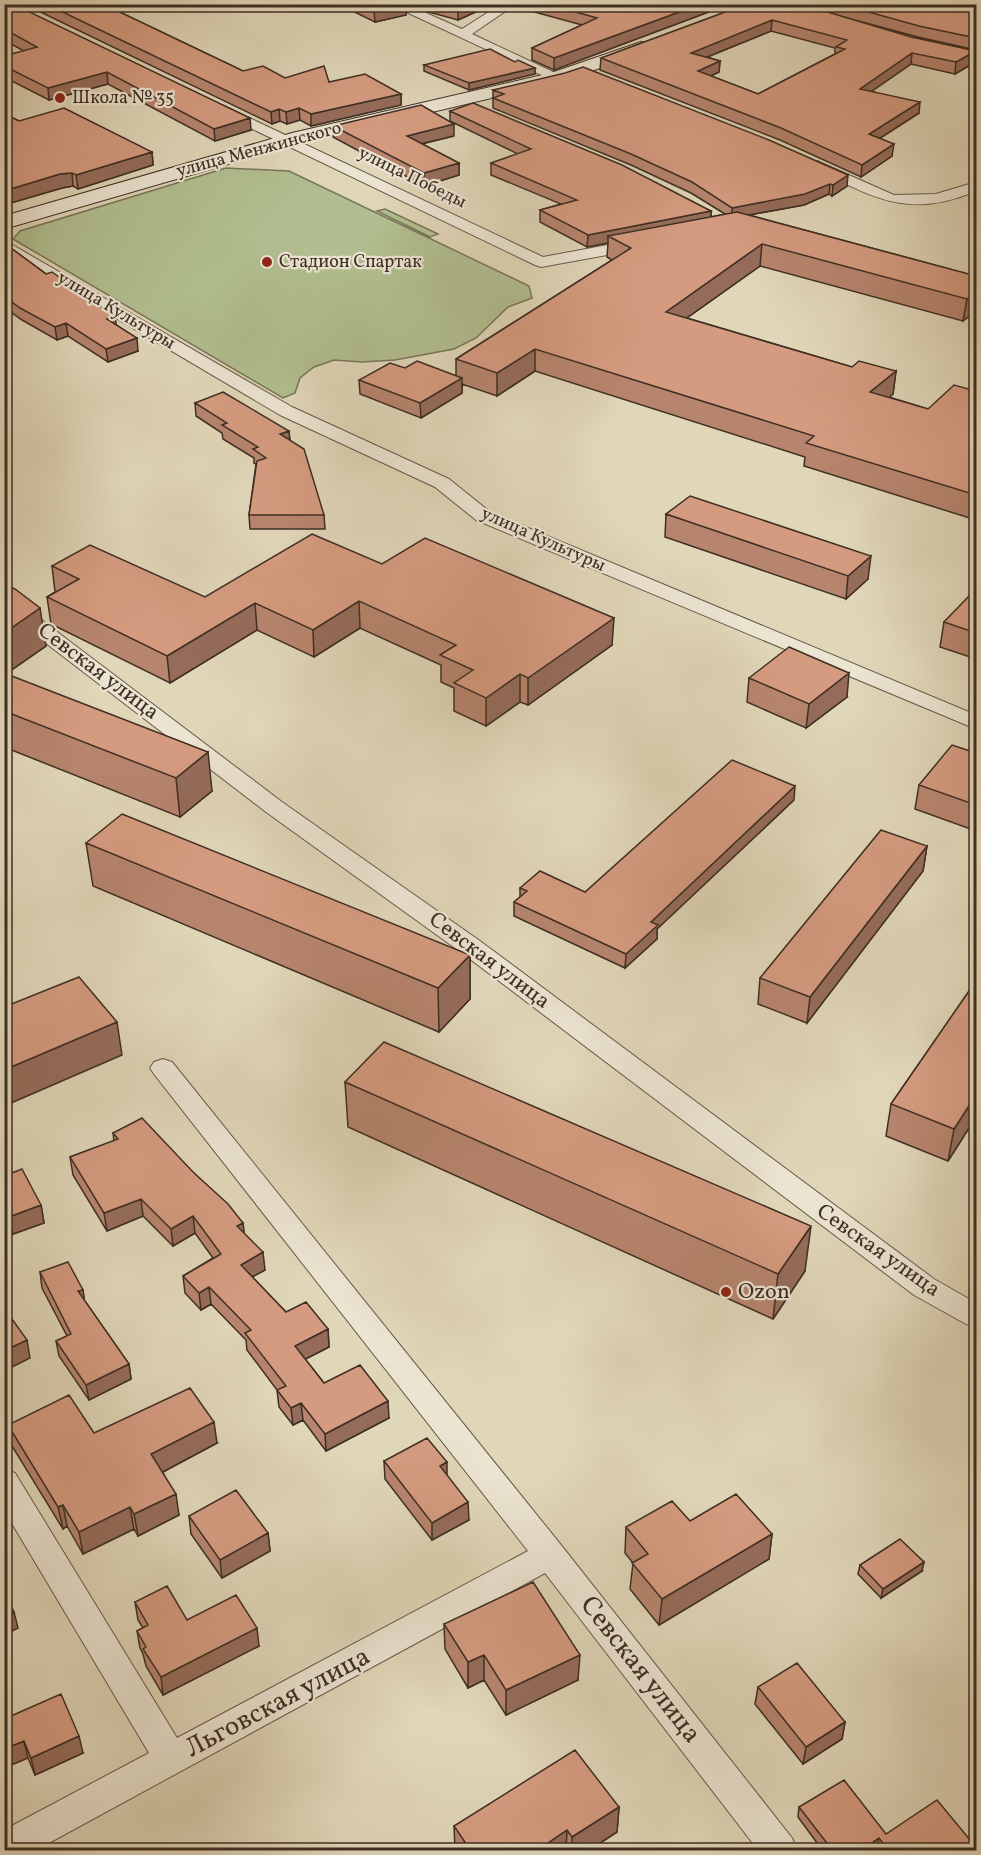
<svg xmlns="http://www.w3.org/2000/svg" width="981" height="1855" viewBox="0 0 981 1855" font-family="Vollkorn,serif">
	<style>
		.green { fill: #b1be8f; stroke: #78765a; stroke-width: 1.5 }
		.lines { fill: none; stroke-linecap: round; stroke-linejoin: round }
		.street-casing { stroke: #675849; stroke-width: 2 }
		.secondary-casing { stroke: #3f2e24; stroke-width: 2 }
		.street { fill: #ebe4d1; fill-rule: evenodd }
		.secondary { fill: #ebe4d1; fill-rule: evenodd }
		.wall { fill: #b7856e; stroke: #3f2e24; stroke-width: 1.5; fill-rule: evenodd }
		.shaded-wall { fill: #956c5a; stroke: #3f2e24; stroke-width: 1.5 }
		.building { fill: #d59b80; stroke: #3f2e24; stroke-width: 1.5; fill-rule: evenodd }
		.poi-dot { fill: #8f2418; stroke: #ebe4d1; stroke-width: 2 }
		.labels { text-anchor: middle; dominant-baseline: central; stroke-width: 4.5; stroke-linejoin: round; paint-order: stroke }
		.far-poi-label { font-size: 18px; fill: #3f2e24; stroke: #ebe4d1; text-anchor: start }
		.far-street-label { font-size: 18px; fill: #3f2e24; stroke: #ebe4d1 }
		.street-label { font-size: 22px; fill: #3f2e24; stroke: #ebe4d1 }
		.poi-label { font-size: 22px; fill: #3f2e24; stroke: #ebe4d1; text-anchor: start }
		.near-street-label { font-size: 27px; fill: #3f2e24; stroke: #ebe4d1 }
	</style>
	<rect width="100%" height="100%" fill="#e0d6b8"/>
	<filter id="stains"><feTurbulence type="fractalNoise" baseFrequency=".00333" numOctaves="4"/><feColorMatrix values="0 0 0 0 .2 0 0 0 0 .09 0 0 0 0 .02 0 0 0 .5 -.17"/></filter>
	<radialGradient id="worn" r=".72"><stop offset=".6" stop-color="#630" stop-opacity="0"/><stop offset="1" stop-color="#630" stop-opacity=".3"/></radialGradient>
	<!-- green -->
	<path class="green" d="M226,168L289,171L529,286L532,298L508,307L476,338L454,349L395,360L362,362L334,360L314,367L300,378L295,393L283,398L13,239L20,231Z
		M385,209L438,234L430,237L377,211Z"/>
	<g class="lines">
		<defs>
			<path id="street" d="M389,4H406L462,29L501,4H516L472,34L564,77L557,81L552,80Z
				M222,105L543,257L640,239L648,244L640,249L541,267L535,265L217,112L215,109L217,106Z
				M817,161L894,195L936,194L976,182V191C907,220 874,197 812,168L810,165L812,162Z
				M4,240L292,407L449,479L490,512L976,715V729L476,520L435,487L280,415L4,252Z
				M4,595L11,597L282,802L480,941L934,1279L976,1303V1327L966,1324L914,1295L462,953L266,812L4,611Z
				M163,1059L172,1062L561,1545L792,1838L797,1850H758L545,1573L36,1850H4V1830L149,1753L4,1510V1469L15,1473L177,1738L528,1551L154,1074L150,1068L154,1062Z"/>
			<path id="secondary" d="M641,42L647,43L650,47L647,51L564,81L304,142L4,229V216L292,133L551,73Z"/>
		</defs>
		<!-- street casing -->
		<use href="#street" class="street-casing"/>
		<!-- secondary casing -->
		<use href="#secondary" class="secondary-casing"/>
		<!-- street -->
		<use href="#street" class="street"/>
		<!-- secondary -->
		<use href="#secondary" class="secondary"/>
	</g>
	<!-- wall -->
	<path class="wall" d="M4,4L251,130L215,141L108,84L49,100L4,77V56L24,51L4,40Z
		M24,4H103L243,71L285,78L329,82L401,94V105L311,126L300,120L287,124L280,121L272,124Z
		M338,4H406V15L375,22Z
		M413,4H493L458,20L429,12Z
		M516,4H730L554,70L532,60V48L582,25L516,7Z
		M747,4H976V50L918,37L825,12L911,37L976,51L975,62L955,74L911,64L872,91L919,113L880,138L892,156L861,177L780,140L600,70L601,58ZM771,31L835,48V54L758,94L711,76L719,72L720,61L707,57Z
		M515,62L535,68V74L469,90L424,71V65Z
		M493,90L847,186L832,196L829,194L804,205L749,215L976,276V311L963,321L760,266L687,318L852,367L896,371L893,394L889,397L928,409L976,391V520L804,466L805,457L535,371L497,396L462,384V393L421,418L360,394L359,380L405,368L456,376V359L612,260L607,257L608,243L587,247L540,222V210L561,204L491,175V163L518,154L450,121V111L711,211V217L725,214L691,193L631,165L493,108Z
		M4,114L19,121L152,152L153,165L78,189L73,186L62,188L4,205Z
		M333,126L454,136L422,144L459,163V175L424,186L333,137Z
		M4,243L116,325L138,351L108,362L68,336L57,340L22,320L4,307Z
		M195,403L289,431L290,440L324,515L325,529H250L249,515L256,464L254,463V458L223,439L222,433L196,416Z
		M666,514L868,579L846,599L665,537Z
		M382,564L612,645L528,705L520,702L486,726L454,711V688L441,682V665L360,628L314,657L257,630L170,683L51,624L47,597L55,592L52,566L205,597Z
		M4,585L46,646L6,674L212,791L180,817L4,747Z
		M976,596V659L940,647L944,622Z
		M749,678L847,697L806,728L747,702Z
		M976,753V831L915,809L919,785Z
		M794,800L657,929V939L625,968L514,916V902L520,897V888L585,892Z
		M86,843L470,955V999L439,1032L93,886Z
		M927,846L923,871L807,1023L758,1004L760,978Z
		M976,981V1117L948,1161L886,1136L891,1104Z
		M345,1082L805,1271L773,1319L348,1127Z
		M113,1133L193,1172L243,1223L244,1234L265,1270L252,1277L286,1312L328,1329L329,1347L305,1359L324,1383L389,1418L326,1451L303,1420L293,1425L279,1407L277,1390L247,1350L246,1340L211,1304L201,1310L185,1293L183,1276L213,1258L195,1233L173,1246L143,1216L107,1231L73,1175L70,1157L114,1141Z
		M4,1176L41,1205L44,1223L13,1234L4,1219Z
		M40,1272L83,1290L84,1300L129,1364L131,1379L89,1400L59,1356L56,1341L67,1336L42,1288Z
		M8,1425L94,1433L217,1443L163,1472L179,1515L138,1536L134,1529L83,1554L67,1526L63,1529L12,1446Z
		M384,1461L469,1520L432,1540L385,1479Z
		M189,1516L268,1533L270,1551L222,1578L191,1534Z
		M690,1521L772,1534L769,1559L659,1625L630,1589L633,1563L625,1553L626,1527Z
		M860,1565L922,1571L881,1598L858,1574Z
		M135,1602L187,1620L259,1646L163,1695L146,1666L143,1654L140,1648L137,1631L143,1628L138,1620Z
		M444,1624L578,1680L506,1715L484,1680L468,1688L445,1649Z
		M758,1687L845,1722L842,1739L803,1764L755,1704Z
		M4,1719L83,1753L35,1775L28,1758Z
		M619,1807L617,1832L588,1851L455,1850L454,1826Z
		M799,1807L886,1834L976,1851H878L877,1849L875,1851H823L798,1817Z"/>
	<!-- shaded-wall -->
	<path class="shaded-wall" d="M402,4H406V15L375,22L374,11Z
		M468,4H493L458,20V9Z
		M701,4H730L554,70V58Z
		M772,20L771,31L690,64L691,53Z
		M976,51L975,62L955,74L956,62Z
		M912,53L911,64L859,100L860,89Z
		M720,61L719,72L697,82L698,71Z
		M535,68V74L469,90V83Z
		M107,72L108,84L49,100L48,88Z
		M401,94V105L311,126V114Z
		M920,102L919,113L868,146L869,134Z
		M299,108L300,120L287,124L286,112Z
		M279,109L280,121L272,124L271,112Z
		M250,118L251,130L215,141L214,129Z
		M454,124V136L407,147V136Z
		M894,144L892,156L861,177L862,165Z
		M152,152L153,165L78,189L76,175Z
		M459,163V175L424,186V173Z
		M72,173L73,186L62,188L4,205V191L60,174Z
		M848,175L847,186L832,196L833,185Z
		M830,184L829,194L804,205L732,218V208Z
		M711,211V223L608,236V243L587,247L588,235Z
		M762,244L760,266L664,334L666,312Z
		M976,292V311L963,321L967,299Z
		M115,317L117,329L107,319Z
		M66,323L68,336L57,340L55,327Z
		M137,338L138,351L108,362L106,349Z
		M535,349V371L497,396V373Z
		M896,371L893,394L868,415L870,392Z
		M462,378V393L421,418L420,403Z
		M289,431L290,444L280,434Z
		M871,556L868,579L846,599L848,576Z
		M359,601L360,628L314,657L313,630Z
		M255,603L257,630L170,683L167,656Z
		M40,608L46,646L4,675V633Z
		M614,618L612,645L528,705V678Z
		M849,673L847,697L806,728L809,704Z
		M520,674V702L486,726V698Z
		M208,752L212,791L180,817L176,778Z
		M795,786L794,800L657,929V939L625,968L626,954L651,922Z
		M927,846L923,871L807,1023L810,997Z
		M470,955V999L439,1032L438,988Z
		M117,1022L122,1055L4,1106V1070Z
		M976,1095V1117L948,1161L954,1129Z
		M141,1199L143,1216L107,1231L104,1213Z
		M41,1205L44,1223L13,1234L9,1217Z
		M193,1216L195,1233L173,1246L171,1229Z
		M243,1223L245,1241L237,1226Z
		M811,1226L805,1271L773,1319L778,1274Z
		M263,1252L265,1270L243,1282L241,1265Z
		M209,1287L211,1304L201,1310L199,1293Z
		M83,1290L85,1305L78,1291Z
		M328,1329L329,1347L296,1364L295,1346Z
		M27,1340L30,1358L4,1371V1351Z
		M129,1364L131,1379L89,1400L86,1385Z
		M388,1401L389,1418L326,1451L325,1434Z
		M301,1403L303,1420L293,1425L291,1408Z
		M214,1422L217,1443L155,1476L151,1454Z
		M447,1462V1480L440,1466Z
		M176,1494L179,1515L138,1536L134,1514Z
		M468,1502L469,1520L432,1540V1523Z
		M63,1505L67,1526L63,1529L58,1507Z
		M130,1507L134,1529L83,1554L79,1532Z
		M268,1533L270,1551L222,1578L220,1560Z
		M772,1534L769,1559L659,1625L662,1599Z
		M924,1562L922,1571L881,1598L883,1589Z
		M14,1612L18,1628L4,1635V1616Z
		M257,1628L259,1646L163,1695L161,1677Z
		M484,1655V1680L468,1688V1662Z
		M580,1655L578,1680L506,1715V1690Z
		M845,1722L842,1739L803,1764L806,1747Z
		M79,1736L83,1753L35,1775L31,1758Z
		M24,1741L28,1758L4,1768V1749Z
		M619,1807L617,1832L588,1851H572V1837Z
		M567,1830L566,1851H536Z
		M879,1838L877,1849L875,1851H860Z"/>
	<!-- building -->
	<path class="building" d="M4,4H13L250,118L214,129L107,72L48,88L4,66V56L37,47L4,29Z
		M46,4H103L243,71L263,66L285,78L324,66L329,82L365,74L401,94L311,114L299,108L286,112L279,109L271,112Z
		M360,4H402L374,11Z
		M443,4H468L458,9Z
		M547,4H701L554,58L532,48L597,18Z
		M747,4H801L911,37L976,51L956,62L912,53L860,89L920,102L869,134L894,144L862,165L781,128L601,58ZM772,20L847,40L836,47L845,49L758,94L698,71L720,61L691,53Z
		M840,4H976V38L919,26Z
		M490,49L515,62L518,60L535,68L469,83L424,65Z
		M583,67L769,140L848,175L833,185L830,184L805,194L732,208L692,182L631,154L493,98L504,94L493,90L565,73Z
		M473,103L622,165L711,211L588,235L540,210L577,200L491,163L531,149L450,111Z
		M421,105L454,124L407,136L459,163L424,173L333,126Z
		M64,108L152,152L76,175L72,173L60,174L4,191V114L19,121Z
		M737,212L976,276V292L967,299L762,244L666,312L852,367L859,361L896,371L870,392L928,409L954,385L976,391V419L973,422L976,423V495L806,443L814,436L535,349L497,373L456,359L631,248L608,236Z
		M4,243L46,274L52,272L115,317L107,319L137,338L106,349L66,323L55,327L20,308L4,296Z
		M417,361L462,378L420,403L359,380L390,363L405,368Z
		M223,392L289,431L280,434L304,449L324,515H249L257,461L266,458L253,449L258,447L222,425L227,423L195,403Z
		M690,496L871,556L848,576L666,514Z
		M312,534L382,564L425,538L614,618L528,678L520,674L486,698L454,683L473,670L440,655L456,645L359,601L313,630L255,603L167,656L47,597L79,579L52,566L90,545L205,597Z
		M4,585L15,589L40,608L4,633Z
		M971,594L976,596V633L944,622Z
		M789,647L849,673L809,704L749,678Z
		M4,673L208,752L176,778L4,711Z
		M952,745L976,753V805L919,785Z
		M732,760L795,786L651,922L658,925L626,954L514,902L527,891L520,888L540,871L585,892Z
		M122,814L470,955L438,988L86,843Z
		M881,830L927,846L810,997L760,978Z
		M79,977L117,1022L4,1070V1007Z
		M976,981V1095L954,1129L891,1104Z
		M384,1042L811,1226L778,1274L345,1082Z
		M142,1118L193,1172L228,1204L243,1223L237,1226L263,1252L241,1265L286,1312L306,1302L328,1329L295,1346L324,1383L360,1365L388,1401L325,1434L301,1403L291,1408L277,1390L286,1386L245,1333L251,1330L209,1287L199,1293L183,1276L221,1254L193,1216L171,1229L141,1199L104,1213L70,1157L118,1139L113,1133Z
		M22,1169L41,1205L9,1217L4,1208V1176Z
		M68,1262L83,1290L78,1291L129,1364L86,1385L56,1341L71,1334L40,1272Z
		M4,1308L27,1340L4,1351Z
		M190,1388L214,1422L151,1454L176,1494L134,1514L130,1507L79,1532L63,1505L58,1507L8,1425L69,1395L94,1433Z
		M427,1438L447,1462L440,1466L468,1502L432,1523L384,1461Z
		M236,1490L268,1533L220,1560L189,1516Z
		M736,1494L772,1534L662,1599L632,1563L648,1554L626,1527L672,1501L690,1521Z
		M900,1539L924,1562L883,1589L860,1565Z
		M533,1582L580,1655L506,1690L484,1655L468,1662L444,1624Z
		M167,1586L187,1620L236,1595L257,1628L161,1677L143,1649L146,1647L137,1631L148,1625L135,1602Z
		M4,1590L14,1612L4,1616Z
		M797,1663L845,1722L806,1747L758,1687Z
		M61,1694L79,1736L31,1758L24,1741L4,1749V1719Z
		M575,1750L619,1807L572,1837L567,1830L536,1851H471L454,1826Z
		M844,1780L886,1834L937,1800L976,1847V1851H889L879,1838L860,1851H833L799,1807Z"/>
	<!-- markers -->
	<g class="poi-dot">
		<circle cx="60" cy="98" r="6"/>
		<circle cx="267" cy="262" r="6"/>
		<circle cx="726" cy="1292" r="6"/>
	</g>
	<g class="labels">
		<!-- far-poi labels -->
		<g class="far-poi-label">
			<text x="72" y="98">Школа № 35</text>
			<text x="279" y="262">Стадион Спартак</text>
		</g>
		<!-- far-street labels -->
		<g class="far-street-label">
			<text transform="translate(259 150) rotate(-15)">улица Менжинского</text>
			<text transform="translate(412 178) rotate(26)">улица Победы</text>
			<text transform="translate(116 311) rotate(31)">улица Культуры</text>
			<text transform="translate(543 540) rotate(24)">улица Культуры</text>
		</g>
		<!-- street labels -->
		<g class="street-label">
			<text transform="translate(98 672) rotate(37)">Севская улица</text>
			<text transform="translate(489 961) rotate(37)">Севская улица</text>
			<text transform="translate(878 1251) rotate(35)">Севская улица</text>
		</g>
		<!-- poi labels -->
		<g class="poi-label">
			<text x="738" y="1292">Ozon</text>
		</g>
		<!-- near-street labels -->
		<g class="near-street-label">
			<text transform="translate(640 1670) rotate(52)">Севская улица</text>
			<text transform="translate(278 1703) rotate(-28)">Льговская улица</text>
		</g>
	</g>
	<!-- margin -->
	<rect width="981" height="1855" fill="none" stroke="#e0d6b8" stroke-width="24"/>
	<rect x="6" y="6" width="969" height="1843" fill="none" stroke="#3f2e24" stroke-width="3"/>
	<rect x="12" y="12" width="957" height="1831" fill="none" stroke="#3f2e24" stroke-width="1.5"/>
	<rect width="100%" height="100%" filter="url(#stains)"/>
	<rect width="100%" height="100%" fill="url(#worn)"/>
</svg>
